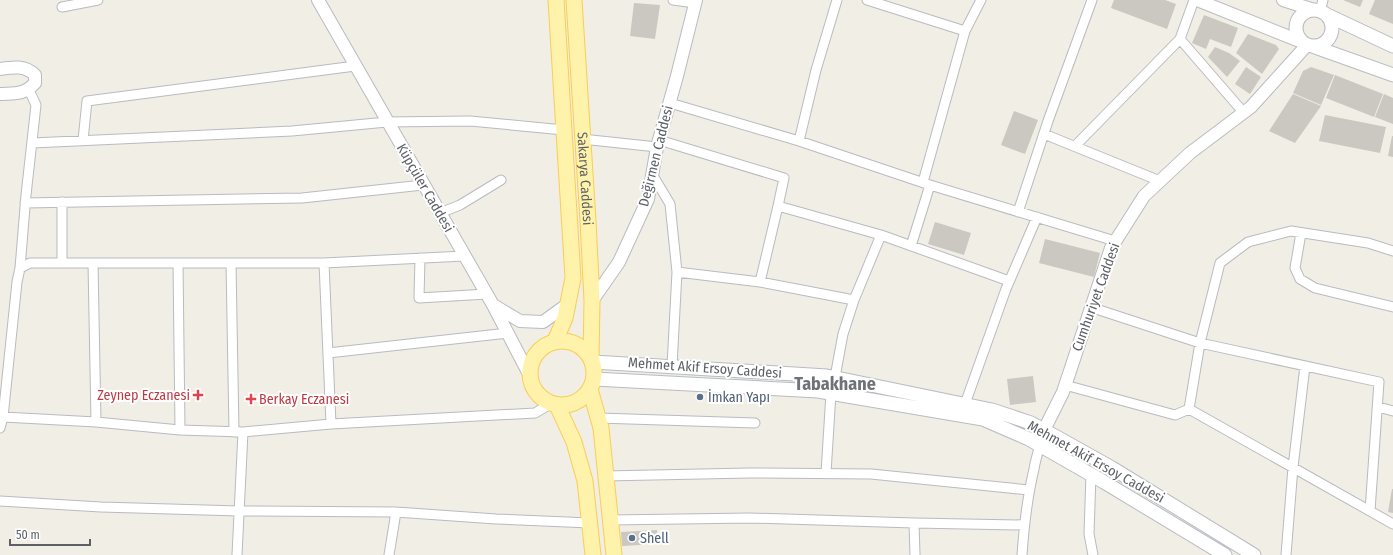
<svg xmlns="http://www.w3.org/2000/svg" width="1393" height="555" viewBox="0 0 1393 555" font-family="'Fira Sans Condensed',sans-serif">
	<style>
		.building { fill: #cbc8c2 }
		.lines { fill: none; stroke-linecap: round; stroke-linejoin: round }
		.minor-casing { stroke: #b8bbc0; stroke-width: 11 }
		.tertiary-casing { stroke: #b8bbc0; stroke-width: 14 }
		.secondary-casing { stroke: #b8bcc2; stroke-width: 15 }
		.primary-casing { stroke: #fbcd54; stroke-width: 17 }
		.minor { stroke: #fff; stroke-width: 9 }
		.tertiary { stroke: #fff; stroke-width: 12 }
		.secondary { stroke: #fff; stroke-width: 13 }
		.primary { stroke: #fff2ab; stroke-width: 15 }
		.health-dot { fill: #e0444e; stroke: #fff; stroke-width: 1.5 }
		.service-dot { fill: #5c6f8a; stroke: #fff; stroke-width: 1.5 }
		.labels { text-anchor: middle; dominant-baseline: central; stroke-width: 4; stroke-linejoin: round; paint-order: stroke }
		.street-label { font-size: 14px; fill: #5d6167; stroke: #fff }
		.health-label { font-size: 14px; fill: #be3a42; stroke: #fff; text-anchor: end }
		.service-label { font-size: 14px; fill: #4e5e75; stroke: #fff; text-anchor: start }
		.district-label { font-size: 18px; font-weight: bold; fill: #6e7379; stroke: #fff }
	</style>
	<rect width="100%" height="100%" fill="#f0eee5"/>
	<!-- building -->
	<path class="building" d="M1114,0H1165L1176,4L1167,29L1111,8Z
		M1343,0H1363L1360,7Z
		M1375,0H1393V24L1369,14Z
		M634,3L660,5L655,39L630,36Z
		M1204,15L1238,28L1231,47L1210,39L1206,49L1192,43Z
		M1248,34L1276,45L1279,49L1262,74L1236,53Z
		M1215,47L1229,53L1240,61L1227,77L1208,57Z
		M1246,67L1261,77L1250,94L1235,84Z
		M1311,67L1334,75L1321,105L1293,93L1303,71Z
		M1335,75L1383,94L1374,117L1326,98Z
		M1293,94L1321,106L1295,143L1269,131Z
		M1384,94L1393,98V124L1375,117Z
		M1014,111L1038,120L1025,154L1001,145Z
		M1325,115L1386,127L1380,153L1319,141Z
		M1392,136H1393V157L1388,156Z
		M935,222L971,233L964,255L928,244Z
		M1045,239L1100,253L1094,277L1039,263Z
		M1033,376L1036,402L1010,405L1007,379Z
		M1392,489H1393V513L1388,512Z
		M657,530V544L622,546L621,532Z"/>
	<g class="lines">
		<defs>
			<path id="minor" d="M673,0L695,3
				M867,0L965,31
				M62,7L98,0
				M1320,11L1323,0
				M1180,39L1244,113
				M670,103L799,141L930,185L1115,241
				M1044,134L1160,181
				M582,139L657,147
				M83,140L87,101L355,66
				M659,140L784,178L778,206L881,235L1009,281
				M799,141L816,70L837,0
				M32,143L292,131L387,122L470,121L564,130
				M1075,146L1180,39L1194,0
				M652,174L670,204L677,272L672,366
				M923,182L965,31L981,0
				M62,202V263
				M25,203L302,198L423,185
				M1018,212L1048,121L1092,0
				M440,213L460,205L501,180
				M1301,233L1295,268L1300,279L1315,288L1393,307
				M911,246L930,185
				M1393,251L1368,243L1291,231L1248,242L1220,263L1200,343L1189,409L1393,524
				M420,258L419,298L487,294
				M93,263L96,422
				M178,263L180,430
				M231,263L234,432
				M324,263L331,424
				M20,268L26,195L36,105L29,90
				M677,272L760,282L854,300
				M760,282L778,206
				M1090,307L1200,343L1379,382L1370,511
				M328,353L508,333
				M835,377L843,334L854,300L881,235
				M1065,385L1175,415L1189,409
				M965,404L1006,289L1037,217
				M1378,407L1393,411
				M3,417L96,422L180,430L243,432L331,424L535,413L552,403
				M598,418L755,423
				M0,428L3,417L17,282L20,268L30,263H324L464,256
				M826,473L831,393
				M1091,474L1089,534L1093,555
				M605,476L749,473L871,474L1029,490
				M0,501L101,507L239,511L396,512L496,519L590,523
				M610,520L750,518L914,523L1024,525
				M914,523L915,555
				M237,555L243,432
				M389,555L396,512
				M1022,555C1024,526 1027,498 1034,469C1036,456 1041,444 1044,430
				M1286,555L1293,467L1305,366"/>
			<path id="tertiary" d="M318,0L493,305L530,376
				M1197,0L1302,42
				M1283,0L1314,10
				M0,69C13,67 25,65 35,75V83C24,95 15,93 0,94
				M592,301L619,262L648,199L657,147L677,76L696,0
				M493,305L520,321L543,322L568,304
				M1044,430L1063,392L1111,248L1144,196L1190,153L1251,107L1307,45"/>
			<path id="secondary" d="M1296 28a18 18 0 1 1 36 0a18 18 0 1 1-36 0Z
				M1325,14L1393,46
				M1312,46L1393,75
				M593,362L827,376L992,410L1031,423L1062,440L1112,468L1254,555
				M594,379L818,391L983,419L1029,439L1104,482L1225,555"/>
			<g id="primary">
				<path id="s1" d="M574,0L588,221L592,301L591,357"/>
				<circle cx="562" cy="373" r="32"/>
				<path d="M555,341L565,318L573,278L556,0"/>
				<path d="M590,389L601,428L614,555"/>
				<path d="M557,405L574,442L585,481L593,555"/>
			</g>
		</defs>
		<!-- minor casing -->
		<use href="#minor" class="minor-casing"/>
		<!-- tertiary casing -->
		<use href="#tertiary" class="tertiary-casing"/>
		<!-- secondary casing -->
		<use href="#secondary" class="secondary-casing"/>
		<!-- primary casing -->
		<use href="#primary" class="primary-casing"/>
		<!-- minor -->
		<use href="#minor" class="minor"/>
		<!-- tertiary -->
		<use href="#tertiary" class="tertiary"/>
		<!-- secondary -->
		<use href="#secondary" class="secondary"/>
		<!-- primary -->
		<use href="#primary" class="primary"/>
	</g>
	<!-- markers -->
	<g class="health-dot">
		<path d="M196 389h4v4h4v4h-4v4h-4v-4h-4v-4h4z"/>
		<path d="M249 393h4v4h4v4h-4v4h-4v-4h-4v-4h4z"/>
	</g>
	<g class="service-dot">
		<circle cx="700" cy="397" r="4"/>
		<circle cx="632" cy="538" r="4"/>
	</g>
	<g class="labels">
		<!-- street labels -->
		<g class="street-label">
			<text transform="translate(656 156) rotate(-76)">Değirmen Caddesi</text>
			<text stroke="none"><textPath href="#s1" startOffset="179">Sakarya Caddesi</textPath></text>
			<text transform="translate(425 188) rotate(60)">Küpçüler Caddesi</text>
			<text transform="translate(1096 297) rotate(-70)">Cumhuriyet Caddesi</text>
			<text transform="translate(705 368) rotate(4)">Mehmet Akif Ersoy Caddesi</text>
			<text transform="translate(1096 462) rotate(29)">Mehmet Akif Ersoy Caddesi</text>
		</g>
		<!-- health labels -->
		<g class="health-label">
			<text x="190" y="395">Zeynep Eczanesi</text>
			<text x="259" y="399" text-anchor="start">Berkay Eczanesi</text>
		</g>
		<!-- service labels -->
		<g class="service-label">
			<text x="708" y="397">İmkan Yapı</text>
			<text x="640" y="538">Shell</text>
		</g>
		<!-- district labels -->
		<g class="district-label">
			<text x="835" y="384">Tabakhane</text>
		</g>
	</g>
	<!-- scale -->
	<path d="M10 539v6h80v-6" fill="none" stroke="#5d6167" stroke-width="2"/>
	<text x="16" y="539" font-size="12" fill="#5d6167" stroke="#ffffff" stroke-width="3" paint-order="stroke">50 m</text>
</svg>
